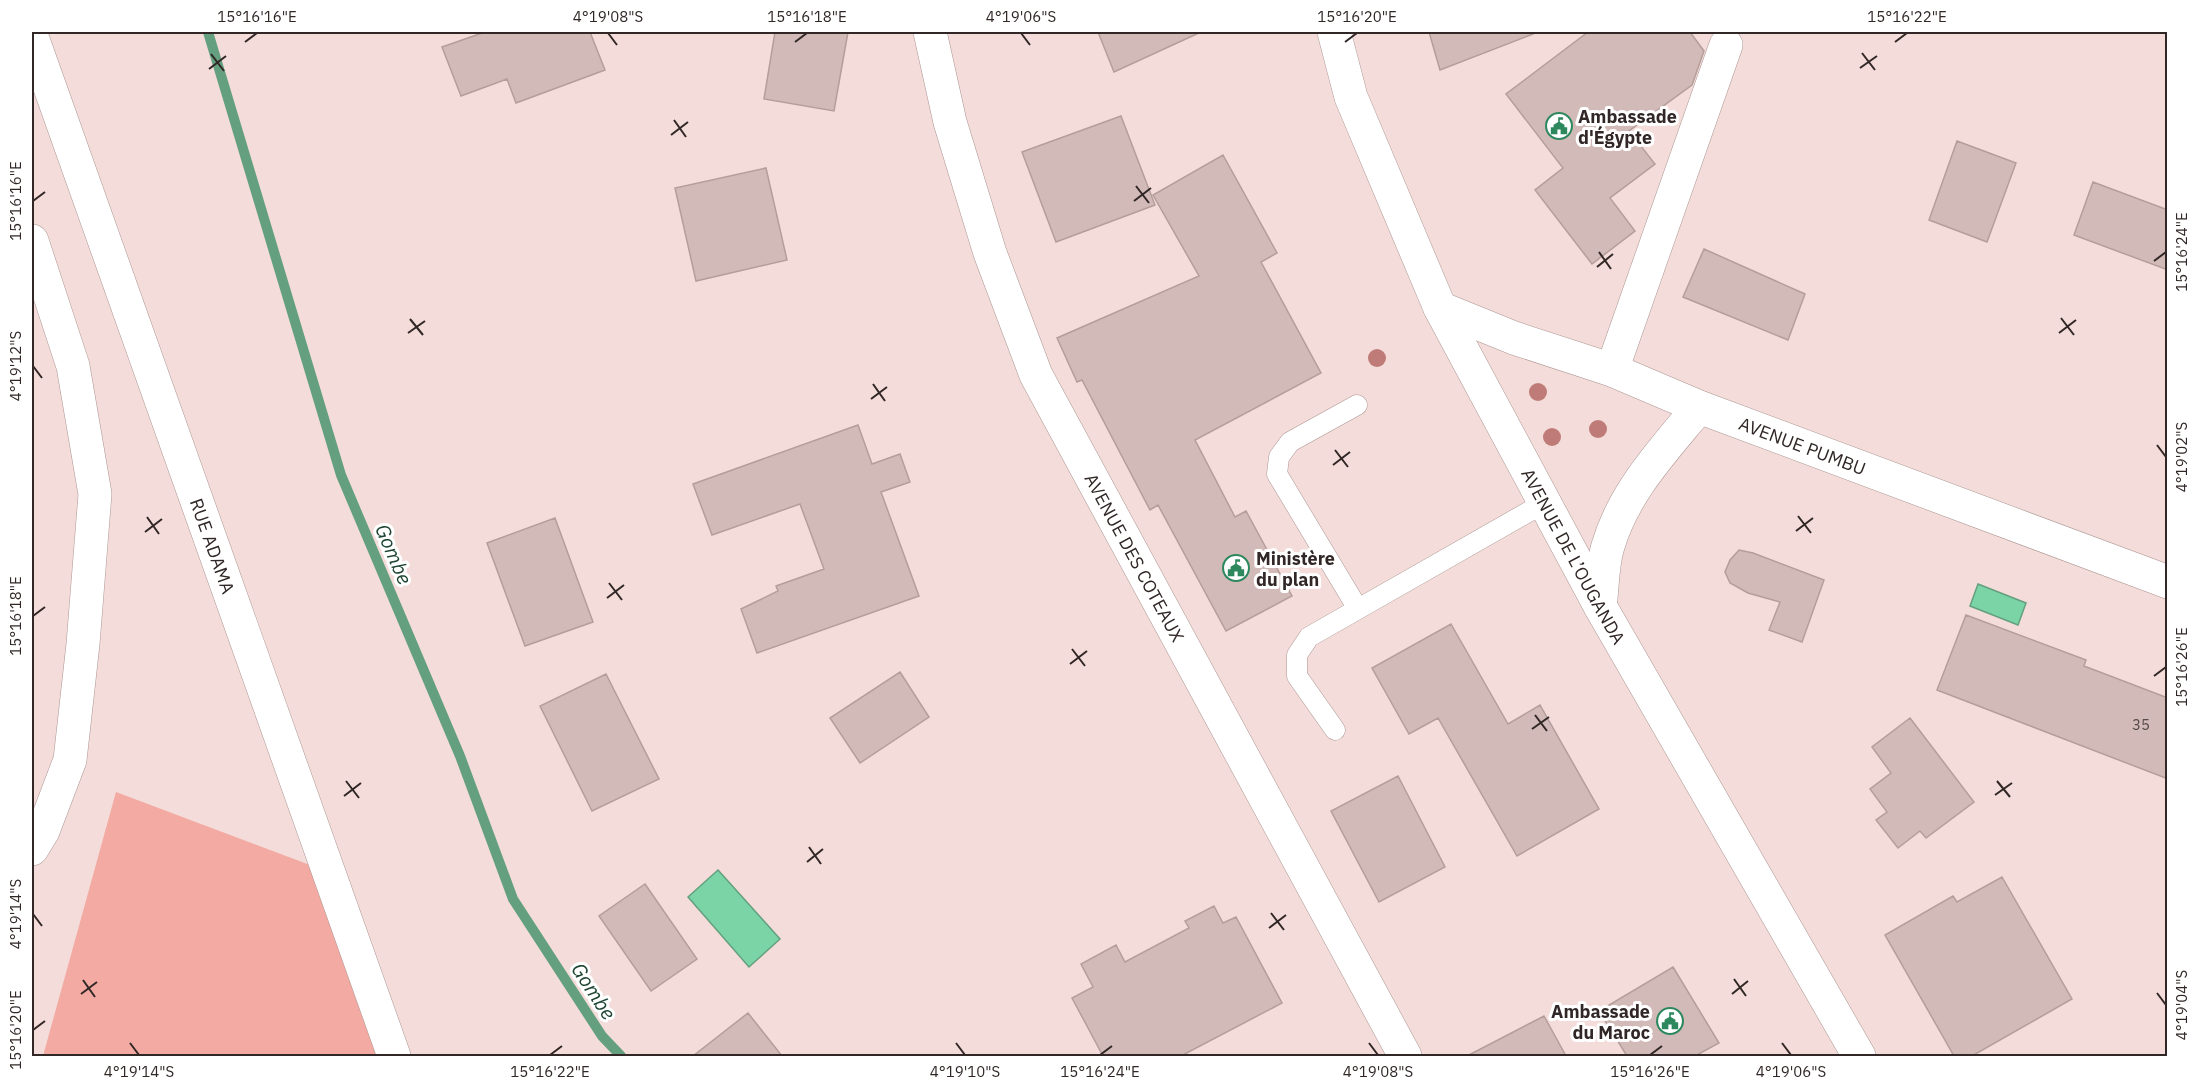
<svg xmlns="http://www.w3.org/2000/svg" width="2199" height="1088" viewBox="0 0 2199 1088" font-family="'IBM Plex Sans',sans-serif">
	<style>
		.green { fill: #f2aaa2 }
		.water { fill: #7ad4a5; stroke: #64a07f; stroke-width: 1.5 }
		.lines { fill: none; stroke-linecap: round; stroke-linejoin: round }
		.stream { stroke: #64a07f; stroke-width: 10 }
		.building { fill: #d1bab7; stroke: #b49e9b; stroke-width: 1.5 }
		.lane-casing { stroke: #ad9794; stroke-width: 21 }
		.street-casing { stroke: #ad9794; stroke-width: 34 }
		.lane { stroke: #fff; stroke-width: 20 }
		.street { stroke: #fff; stroke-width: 33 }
		.tree { fill: #bf7b77 }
		.ticks { fill: none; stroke: #302726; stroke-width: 2 }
		.labels { text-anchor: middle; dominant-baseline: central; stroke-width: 6; stroke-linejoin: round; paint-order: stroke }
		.number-label { font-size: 15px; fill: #584c4a }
		.poi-label { font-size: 18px; font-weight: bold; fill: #302726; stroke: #fff; text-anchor: start }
		.street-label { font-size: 18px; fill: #302726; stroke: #fff }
		.water-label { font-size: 20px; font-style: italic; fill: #1e4531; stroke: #fff }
		.neatline { fill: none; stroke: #302726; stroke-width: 2 }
		.ticks-label { font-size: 15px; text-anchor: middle; fill: #302726 }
	</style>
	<rect width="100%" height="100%" fill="#f3dcd9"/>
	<!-- green -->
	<path class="green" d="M116,792L318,868L380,1056H43Z"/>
	<!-- water -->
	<path class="water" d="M1978,584L2026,603L2018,625L1970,606Z
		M718,870L780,939L749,967L688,897Z"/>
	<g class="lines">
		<!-- stream -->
		<path class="stream" d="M208,32L341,475L460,756L513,899L602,1036L621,1056"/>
	</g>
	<!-- building -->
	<path class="building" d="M485,32H590L605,70L516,103L507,79L461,96L442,47Z
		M775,32H848L834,111L764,99Z
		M1098,32H1201L1114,72Z
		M1429,32H1532L1533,34L1440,70Z
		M1588,32H1690L1704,51L1692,85L1629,131L1655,164L1610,198L1635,231L1592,264L1535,190L1563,168L1506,94Z
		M1121,116L1155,205L1056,242L1022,152Z
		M1957,141L2016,163L1987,242L1929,220Z
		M1223,155L1277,253L1261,262L1321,373L1195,440L1235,517L1246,511L1292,596L1226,631L1158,505L1150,510L1082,380L1077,382L1057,338L1199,276L1153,195Z
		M766,168L787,260L696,281L675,188Z
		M2093,182L2168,210V270L2074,235Z
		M1704,249L1805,294L1788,340L1683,297Z
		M858,425L872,464L900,454L910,482L881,492L919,596L757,653L741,609L778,591L776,586L824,569L800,504L712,535L693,484Z
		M555,518L593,622L525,646L487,543Z
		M1739,550L1753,553L1824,580L1802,642L1769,630L1780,602L1748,593L1730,583L1725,572L1730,560Z
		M1966,615L2086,660L2084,666L2168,698V779L1937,690Z
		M1451,624L1508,724L1540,705L1599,809L1517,856L1438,718L1409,734L1372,668Z
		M900,672L929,717L860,763L830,718Z
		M606,674L659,779L592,811L540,706Z
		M1910,718L1974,802L1926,838L1920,831L1898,848L1876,820L1887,812L1870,789L1891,773L1872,747Z
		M1398,776L1445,867L1379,902L1331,811Z
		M2002,877L2072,999L1972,1056H1954L1885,935L1953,896L1957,902Z
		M645,884L697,959L651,991L599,916Z
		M1214,906L1223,923L1236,917L1282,1003L1181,1056H1103L1072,998L1093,987L1081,964L1116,945L1125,962L1189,928L1185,921Z
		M1673,967L1719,1043L1695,1056H1627L1599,1011Z
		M748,1013L782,1056H693Z
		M1544,1016L1566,1056H1467Z"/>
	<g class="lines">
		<defs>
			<path id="lane" d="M1357,405L1290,442L1279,457L1277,474L1358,609
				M1335,730L1297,676V655L1309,637L1544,503"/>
			<g id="street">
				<path id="s1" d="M930,32L950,122L990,253L1036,375L1405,1056"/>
				<path id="s2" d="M1334,32L1351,97L1440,308L1600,606L1859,1056"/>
				<path id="s3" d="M32,37L394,1056"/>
				<path d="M32,241L73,366L95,494L83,644L70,760L43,831L32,849"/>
				<path id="s4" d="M1440,308L1514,338L1612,370L1699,407L2168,582"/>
				<path d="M1612,370L1726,45"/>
				<path d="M1600,606C1603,586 1602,564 1608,546C1624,491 1664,450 1699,407"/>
			</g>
		</defs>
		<!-- lane casing -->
		<use href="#lane" class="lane-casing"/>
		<!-- street casing -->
		<use href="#street" class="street-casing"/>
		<!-- lane -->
		<use href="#lane" class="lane"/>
		<!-- street -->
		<use href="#street" class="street"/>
	</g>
	<!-- trees -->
	<g class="tree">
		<circle cx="1377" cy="358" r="9"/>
		<circle cx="1538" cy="392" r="9"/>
		<circle cx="1598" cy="429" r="9"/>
		<circle cx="1552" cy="437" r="9"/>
	</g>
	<!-- ticks -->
	<path class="ticks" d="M608,33L617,45M1021,33L1030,45M245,42L257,33M795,42L807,33M1345,42L1357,33M1895,42L1907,33M1862,53L1875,70M211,54L224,71M1860,68L1877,56M209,69L226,56M674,120L686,137M671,135L688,122M1136,186L1149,203M33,201L45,192M1134,201L1151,188M1599,252L1611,269M2154,261L2166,252M1597,267L1613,254M2061,318L2074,335M410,319L423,335M408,333L425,321M2059,333L2076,320M33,366L42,378M873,384L885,401M871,399L887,387M2157,445L2166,457M1335,450L1348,467M1333,465L1350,452M1798,516L1811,533M147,517L159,534M1796,531L1813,518M145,532L162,519M609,583L622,600M607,598L624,585M33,616L45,607M1072,649L1085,666M1070,664L1087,651M2154,676L2166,667M1535,715L1547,731M1532,729L1549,717M346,781L359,798M1997,781L2010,797M1995,795L2012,783M344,796L361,783M809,847L821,864M807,862L823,849M1271,913L1284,930M33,914L42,926M1269,928L1286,915M1734,979L1746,996M83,980L95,997M2157,993L2166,1005M81,994L97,982M1732,994L1748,981M33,1030L45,1021M130,1043L139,1055M956,1043L965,1055M1369,1043L1378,1055M1782,1043L1791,1055M550,1055L562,1046M1100,1055L1112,1046M1650,1055L1662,1046"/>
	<!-- icons -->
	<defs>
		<symbol id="civic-ring" viewBox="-11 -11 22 22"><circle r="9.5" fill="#fff" stroke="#2d885e" stroke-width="1.5"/><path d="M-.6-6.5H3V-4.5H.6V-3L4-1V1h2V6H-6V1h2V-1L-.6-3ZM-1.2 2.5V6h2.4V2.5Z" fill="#2d885e"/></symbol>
	</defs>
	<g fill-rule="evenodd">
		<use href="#civic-ring" x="1544" y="111" width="30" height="30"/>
		<use href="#civic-ring" x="1221" y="553" width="30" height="30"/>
		<use href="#civic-ring" x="1655" y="1006" width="30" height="30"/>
	</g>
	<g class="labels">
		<!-- number labels -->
		<g class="number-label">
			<text x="2141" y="724">35</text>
		</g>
		<!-- poi labels -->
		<g class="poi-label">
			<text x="1578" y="116">Ambassade<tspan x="1578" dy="21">d'Égypte</tspan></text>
			<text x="1256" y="558">Ministère<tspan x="1256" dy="21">du plan</tspan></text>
			<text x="1650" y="1011" text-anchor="end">Ambassade<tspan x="1650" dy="21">du Maroc</tspan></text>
		</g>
		<!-- street labels -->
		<g class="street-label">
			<text stroke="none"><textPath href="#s4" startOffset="388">AVENUE PUMBU</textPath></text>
			<text stroke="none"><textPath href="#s3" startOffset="540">RUE ADAMA</textPath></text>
			<text stroke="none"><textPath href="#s2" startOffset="578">AVENUE DE L’OUGANDA</textPath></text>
			<text stroke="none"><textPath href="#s1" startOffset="567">AVENUE DES COTEAUX</textPath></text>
		</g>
		<!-- water labels -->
		<g class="water-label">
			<text transform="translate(394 554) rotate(67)">Gombe</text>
			<text transform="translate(594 991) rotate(57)">Gombe</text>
		</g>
	</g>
	<!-- border -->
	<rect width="2199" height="1088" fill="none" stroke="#ffffff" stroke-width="66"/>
	<rect x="33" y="33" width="2133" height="1022" class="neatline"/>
	<g class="ticks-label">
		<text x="257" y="22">15°16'16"E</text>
		<text x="608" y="22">4°19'08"S</text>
		<text x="807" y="22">15°16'18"E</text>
		<text x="1021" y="22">4°19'06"S</text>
		<text x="1357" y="22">15°16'20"E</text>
		<text x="1907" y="22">15°16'22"E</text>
		<text transform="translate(16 201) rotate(-90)" y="5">15°16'16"E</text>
		<text transform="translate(2182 252) rotate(-90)" y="5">15°16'24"E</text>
		<text transform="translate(16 366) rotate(-90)" y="5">4°19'12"S</text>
		<text transform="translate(2182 457) rotate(-90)" y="5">4°19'02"S</text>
		<text transform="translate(16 616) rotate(-90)" y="5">15°16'18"E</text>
		<text transform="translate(2182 667) rotate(-90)" y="5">15°16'26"E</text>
		<text transform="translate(16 914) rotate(-90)" y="5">4°19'14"S</text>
		<text transform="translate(2182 1005) rotate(-90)" y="5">4°19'04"S</text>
		<text transform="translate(16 1030) rotate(-90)" y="5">15°16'20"E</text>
		<text x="139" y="1077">4°19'14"S</text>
		<text x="550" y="1077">15°16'22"E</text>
		<text x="965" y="1077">4°19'10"S</text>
		<text x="1100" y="1077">15°16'24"E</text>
		<text x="1378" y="1077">4°19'08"S</text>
		<text x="1650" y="1077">15°16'26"E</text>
		<text x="1791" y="1077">4°19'06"S</text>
	</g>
</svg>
